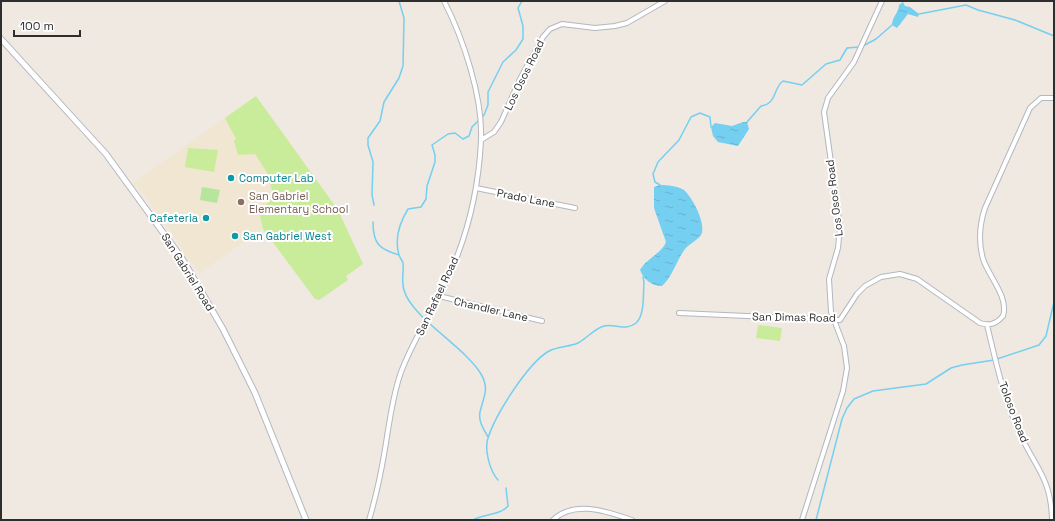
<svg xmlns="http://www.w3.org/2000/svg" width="1055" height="521" viewBox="0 0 1055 521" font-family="'Space Grotesk',sans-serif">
  <defs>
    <pattern id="water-ripples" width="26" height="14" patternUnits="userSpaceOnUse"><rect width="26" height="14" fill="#75cff0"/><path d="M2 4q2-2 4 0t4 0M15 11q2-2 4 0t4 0" fill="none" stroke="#66b2ce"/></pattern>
  </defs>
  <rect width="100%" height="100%" fill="#efe9e1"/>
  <!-- education -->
  <path fill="#f0e6d1" d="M256 96 338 210 363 264 346 276 348 280 319 300 315 299 263 229 199 273 144 194 133 183Z"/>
  <!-- grass -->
  <path fill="#b6e59e" d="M202 187 220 190 217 203 200 200Z"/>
  <!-- pitch -->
  <path fill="#c9ec9a" d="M256 96 338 210 363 264 346 276 348 280 319 300 315 299 263 229 259 212 261 208 274 198 268 174 255 154 238 155 234 141 236 139 225 118Z
    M188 148 218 150 214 172 185 167Z
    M758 325 782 328 780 341 756 338Z"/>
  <!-- water -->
  <path fill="url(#water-ripples)" d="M903 2 905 6 910 7 919 14 918 17 908 14 897 28 892 25C892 17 899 12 899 5Z
    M743 122H747L749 129 738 146 718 142 713 136 711 127 715 123 732 126Z
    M660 185C667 185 678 186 684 190 692 197 707 224 701 235 698 240 689 244 685 249 676 261 673 276 662 286 652 286 644 280 640 270 647 258 661 254 666 242L654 208V187Z"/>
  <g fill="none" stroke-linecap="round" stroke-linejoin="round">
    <!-- stream -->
    <path stroke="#75cff0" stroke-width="1.5" d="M919 14 966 5 978 10 1015 20 1054 36
      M863 46 876 39 892 25
      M747 122 761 106C777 104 773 88 783 81L802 85 826 64 840 60 847 48 859 47
      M660 185 655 182 653 174 658 162 679 140 691 117 700 113 710 117 711 127
      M374 205 372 195 373 162 368 145V138L380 121 384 102 399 78 403 66 404 18 399 1
      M373 222C373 244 379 249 399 255
      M488 437C484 430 478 421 480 412 483 398 490 389 481 374 465 347 411 317 404 290 401 281 404 272 403 263 402 260 400 258 399 255 394 238 400 222 408 209L421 207 426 199 427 186 435 162V155L432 145 448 134 455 133 463 139 469 136 472 127 484 115 488 105V92L503 62 516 50 523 39V26L518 8 522 1
      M498 480C490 471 484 450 488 438 495 415 528 363 549 351 558 346 569 347 578 343 587 338 594 329 604 326 615 323 625 332 636 323 645 315 643 294 644 282L643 277
      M473 520C483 514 501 515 508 506L506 488
      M816 520 842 419 847 408 854 399 873 391 926 384 951 368 962 365 994 360 1039 345 1046 336 1054 302"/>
    <!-- minor casing -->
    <g stroke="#b4b7c1" stroke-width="6">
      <path id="minor" d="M481 140 494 132 501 122 520 79 543 37 550 29 562 24 595 28 615 26 627 23 665 1
        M476 188 575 208
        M439 296 542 321
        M679 313 840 320 857 294 865 286 881 277 900 274 917 279 980 323C990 326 996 324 1003 316 1009 297 989 277 983 259 978 241 979 226 985 208L1030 108 1041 98H1054
        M987 325C996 362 1004 401 1021 436 1037 470 1051 479 1052 520
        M369 520C376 497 381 473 385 449 389 425 392 399 400 375 413 338 437 305 452 269 469 229 479 184 481 140 483 97 463 38 444 1
        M553 520C575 499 608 512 632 520
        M802 520 843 391 847 368 844 346 831 312 829 279 838 248 840 227 824 112 828 98 854 62 882 1"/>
    </g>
    <!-- tertiary casing -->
    <g stroke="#b4b7c1" stroke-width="7">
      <path id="tertiary" d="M1 39 106 154 183 260 223 329 255 393 306 520"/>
    </g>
    <!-- minor -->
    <use href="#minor" stroke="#fff" stroke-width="4"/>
    <!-- tertiary -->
    <use href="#tertiary" stroke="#fff" stroke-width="5"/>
  </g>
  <!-- markers -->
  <g fill="#0f9aa8" stroke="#fff" stroke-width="1.5">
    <circle cx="231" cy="178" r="4"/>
    <circle cx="206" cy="218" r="4"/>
    <circle cx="235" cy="236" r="4"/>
  </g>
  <circle fill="#8d6e63" stroke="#fff" stroke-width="1.5" cx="241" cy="202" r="4"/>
  <g text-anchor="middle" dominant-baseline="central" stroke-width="4" stroke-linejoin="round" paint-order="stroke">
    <!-- street labels -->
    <g font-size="11" fill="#2e2e2e" stroke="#fff">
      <text transform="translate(524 75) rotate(-64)">Los Osos Road</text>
      <text transform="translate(526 198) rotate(11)">Prado Lane</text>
      <text transform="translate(834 198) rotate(-97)">Los Osos Road</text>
      <text transform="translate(188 272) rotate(58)">San Gabriel Road</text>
      <text transform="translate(437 296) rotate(-65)">San Rafael Road</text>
      <text transform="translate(491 309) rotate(13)">Chandler Lane</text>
      <text transform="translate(794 317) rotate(1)">San Dimas Road</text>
      <text transform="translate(1014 412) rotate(69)">Toloso Road</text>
    </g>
    <!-- culture labels -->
    <g font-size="11" fill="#0d838f" stroke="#fff" text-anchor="start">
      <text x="239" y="178">Computer Lab</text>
      <text x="198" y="218" text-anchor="end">Cafeteria</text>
      <text x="243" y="236">San Gabriel West</text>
    </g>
    <!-- education labels -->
    <g font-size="11" fill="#785e54" stroke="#fff" text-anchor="start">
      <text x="249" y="196">San Gabriel<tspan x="249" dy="13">Elementary School</tspan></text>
    </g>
  </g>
  <!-- border -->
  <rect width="1055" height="521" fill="none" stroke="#2e2e2e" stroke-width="4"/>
  <!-- scale -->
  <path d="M14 30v6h66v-6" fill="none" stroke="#2e2e2e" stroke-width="2"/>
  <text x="20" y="30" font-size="12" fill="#2e2e2e" stroke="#ffffff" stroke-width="3" paint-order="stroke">100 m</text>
</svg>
